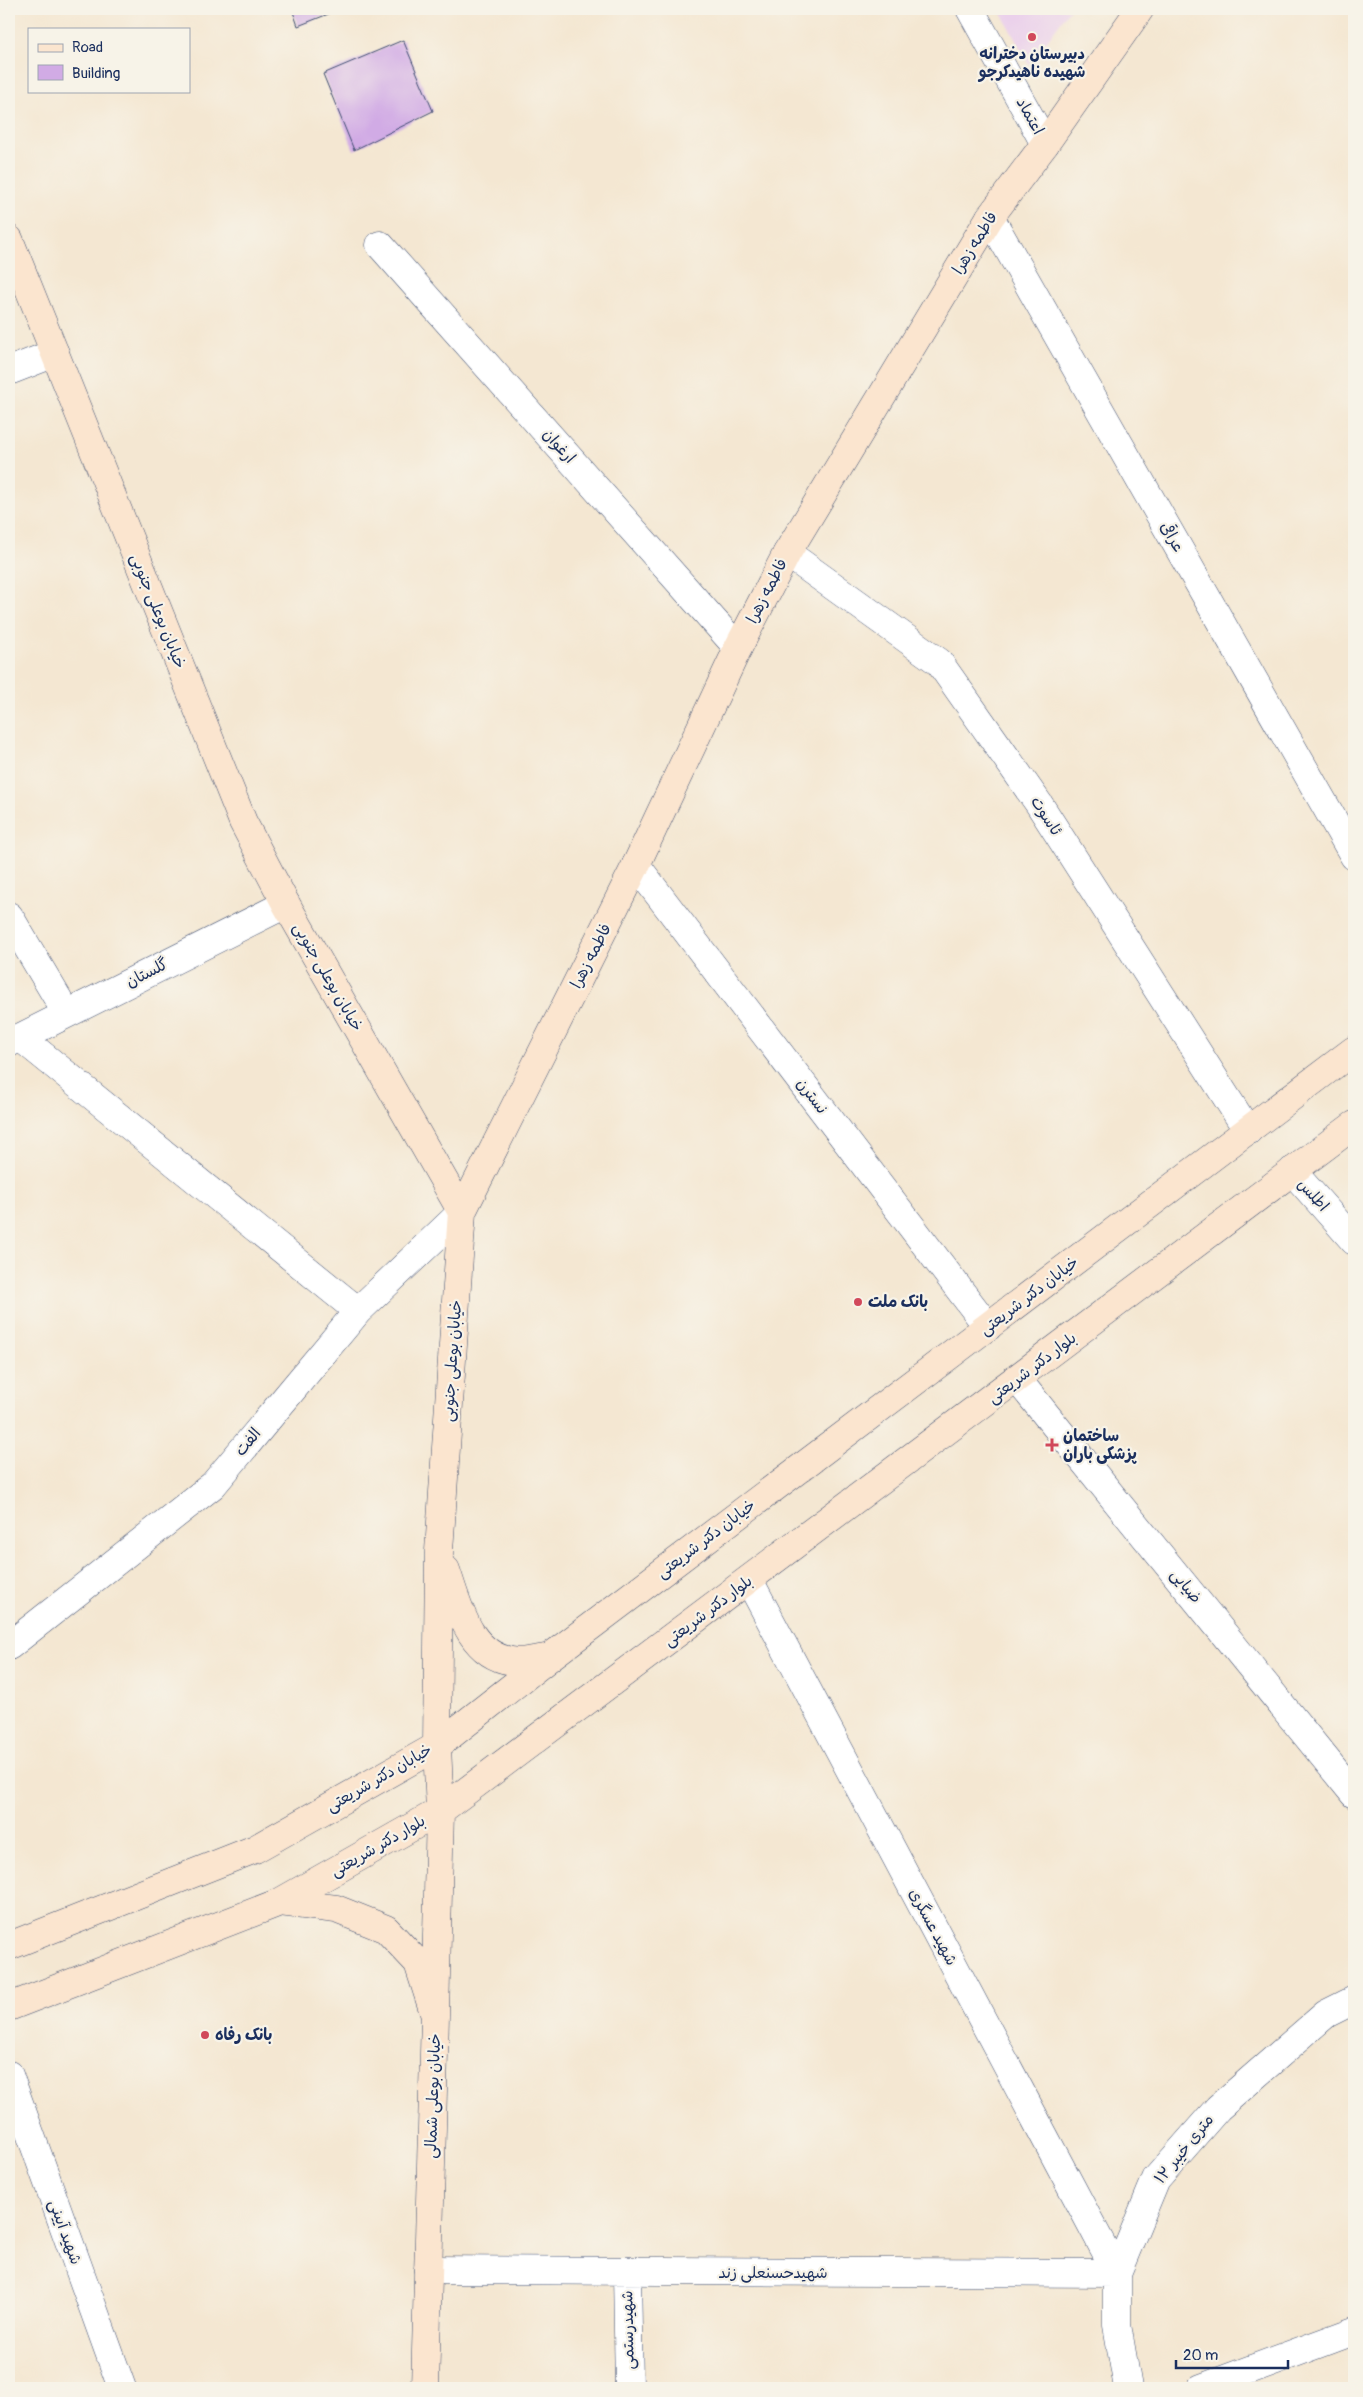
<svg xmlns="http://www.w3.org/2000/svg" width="1363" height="2397" viewBox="0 0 1363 2397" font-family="Pangolin,'Playpen Sans Arabic',sans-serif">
  <rect width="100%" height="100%" fill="#f7f3e8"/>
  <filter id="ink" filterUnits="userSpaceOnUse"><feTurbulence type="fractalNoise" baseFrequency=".02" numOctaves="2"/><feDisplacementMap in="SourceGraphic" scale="10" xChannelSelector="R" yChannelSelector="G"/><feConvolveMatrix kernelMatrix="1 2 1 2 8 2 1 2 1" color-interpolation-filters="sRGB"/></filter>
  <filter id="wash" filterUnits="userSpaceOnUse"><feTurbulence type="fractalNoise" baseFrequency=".0096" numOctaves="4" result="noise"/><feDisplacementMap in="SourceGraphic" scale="20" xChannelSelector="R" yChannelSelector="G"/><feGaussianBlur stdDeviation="1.12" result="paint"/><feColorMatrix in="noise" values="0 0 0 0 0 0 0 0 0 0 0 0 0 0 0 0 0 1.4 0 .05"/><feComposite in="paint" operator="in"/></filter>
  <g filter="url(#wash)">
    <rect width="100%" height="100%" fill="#f4e7d2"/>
    <!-- built -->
    <path fill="#ebd1eb" d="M999 9H1070L1029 65Z"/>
    <g id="blocks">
      <!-- building -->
      <path fill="#d1abe5" d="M292 9H341L298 26Z
        M403 40 433 111 354 150 323 74Z"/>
    </g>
  </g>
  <g filter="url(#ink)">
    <use href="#blocks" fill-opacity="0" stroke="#3c4b6f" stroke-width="1"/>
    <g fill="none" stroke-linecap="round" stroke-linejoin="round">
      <!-- street casing -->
      <g stroke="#3c4b6f" stroke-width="29">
        <path id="street" d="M970 9 1045 144
          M990 217 1354 856
          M380 245 738 648
          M9 371 55 353
          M787 553 939 662 1039 804 1248 1131
          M636 865 988 1327
          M9 916 67 1014
          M20 1037 358 1311
          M9 1043 286 904
          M1292 1171 1354 1241
          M1017 1379 1354 1794
          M9 1646 213 1485 358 1311 462 1212
          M9 2075 122 2388
          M428 2270 1117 2273 749 1580
          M627 2272 629 2388
          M1128 2388 1117 2325V2273L1156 2179 1218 2108 1326 2014 1354 2000
          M1201 2388 1354 2331"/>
      </g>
      <!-- secondary casing -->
      <g stroke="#3c4b6f" stroke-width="29">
        <path id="secondary" d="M9 239 243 822 286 904 462 1212 439 1551 437 1746 440 1811 435 2016
          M462 1212 636 865 738 648 787 553 990 217 1045 144 1140 9
          M446 1570C458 1604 468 1655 512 1661 523 1663 539 1659 550 1657
          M280 1902 336 1909 386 1929 418 1963 435 2016 425 2388
          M9 1946 255 1849 437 1746 550 1657 1354 1050
          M9 2007 280 1902 440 1811 1354 1125"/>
      </g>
      <!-- street -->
      <use href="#street" stroke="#fff" stroke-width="28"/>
      <!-- secondary -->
      <use href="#secondary" stroke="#fbe5cf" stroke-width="28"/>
    </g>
  </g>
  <!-- markers -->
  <g fill="#d1495b" stroke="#f7f3e8" stroke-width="2">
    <circle cx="1032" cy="37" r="5"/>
    <circle cx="858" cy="1302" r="5"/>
    <path d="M1049.5 1437.5h5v5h5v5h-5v5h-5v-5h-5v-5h5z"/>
    <circle cx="205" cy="2035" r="5"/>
  </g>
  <g text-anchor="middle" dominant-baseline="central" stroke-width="4.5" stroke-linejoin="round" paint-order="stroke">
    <!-- poi labels -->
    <g font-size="16" font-weight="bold" fill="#1b2f5e" stroke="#f7f3e8" text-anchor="start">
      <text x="1032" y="54" text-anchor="middle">دبیرستان دخترانه<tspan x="1032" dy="18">شهیده ناهیدکرجو</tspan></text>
      <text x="868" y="1302">بانک ملت</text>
      <text x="1063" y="1436">ساختمان<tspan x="1063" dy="18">پزشکی باران</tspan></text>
      <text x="215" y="2035">بانک رفاه</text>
    </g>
    <!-- street labels -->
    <g font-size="16" fill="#1b2f5e" stroke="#f7f3e8">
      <text transform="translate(1030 116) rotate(61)">اعتماد</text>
      <text transform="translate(975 243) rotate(-58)">فاطمه زهرا</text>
      <text transform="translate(559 446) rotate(48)">ارغوان</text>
      <text transform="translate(1172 537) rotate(60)">عراقی</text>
      <text transform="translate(767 591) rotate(-63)">فاطمه زهرا</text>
      <text transform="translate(158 611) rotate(68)">خیابان بوعلی جنوبی</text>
      <text transform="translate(1046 816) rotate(57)">ئاسوت</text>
      <text transform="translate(591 956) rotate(-63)">فاطمه زهرا</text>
      <text transform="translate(147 973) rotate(-27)">گلستان</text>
      <text transform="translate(328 977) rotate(60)">خیابان بوعلی جنوبی</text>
      <text transform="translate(812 1096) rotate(53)">نسترن</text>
      <text transform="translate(1313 1195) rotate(48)">اطلس</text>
      <text transform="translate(1029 1296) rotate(-37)">خیابان دکتر شریعتی</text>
      <text transform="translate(452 1361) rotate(-86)">خیابان بوعلی جنوبی</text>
      <text transform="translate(1032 1368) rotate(-37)">بلوار دکتر شریعتی</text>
      <text transform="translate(248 1442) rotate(-50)">الفت</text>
      <text transform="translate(706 1539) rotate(-37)">خیابان دکتر شریعتی</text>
      <text transform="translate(1186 1586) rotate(51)">ضیایی</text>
      <text transform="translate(708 1611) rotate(-37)">بلوار دکتر شریعتی</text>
      <text transform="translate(379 1778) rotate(-30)">خیابان دکتر شریعتی</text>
      <text transform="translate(378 1846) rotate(-30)">بلوار دکتر شریعتی</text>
      <text transform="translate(933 1927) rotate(62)">شهید عسگری</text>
      <text transform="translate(433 2096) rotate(-88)">خیابان بوعلی شمالی</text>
      <text transform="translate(1184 2149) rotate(-51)">۱۲ متری خیبر</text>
      <text transform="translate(65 2232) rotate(70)">شهید آیینی</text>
      <text x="773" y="2273">شهیدحسنعلی زند</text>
      <text transform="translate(628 2330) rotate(-91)">شهیدرستمی</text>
    </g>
  </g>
  <!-- margin -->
  <rect width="1363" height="2397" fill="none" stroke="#f7f3e8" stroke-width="30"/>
  <!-- legend -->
  <rect x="28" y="28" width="162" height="65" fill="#f7f3e8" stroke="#9fa5b1"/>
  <rect x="38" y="44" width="25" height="8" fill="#fbe5cf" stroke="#9fa5b1"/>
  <text x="72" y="52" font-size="15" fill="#1b2f5e">Road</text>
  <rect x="38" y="65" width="25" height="15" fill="#d1abe5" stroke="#9fa5b1"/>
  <text x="72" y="78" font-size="15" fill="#1b2f5e">Building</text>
  <!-- scale -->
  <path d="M1176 2360v8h112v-8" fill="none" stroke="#1b2f5e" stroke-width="2.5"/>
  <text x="1183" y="2360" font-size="15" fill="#1b2f5e" stroke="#f7f3e8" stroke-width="4" paint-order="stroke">20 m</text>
</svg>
